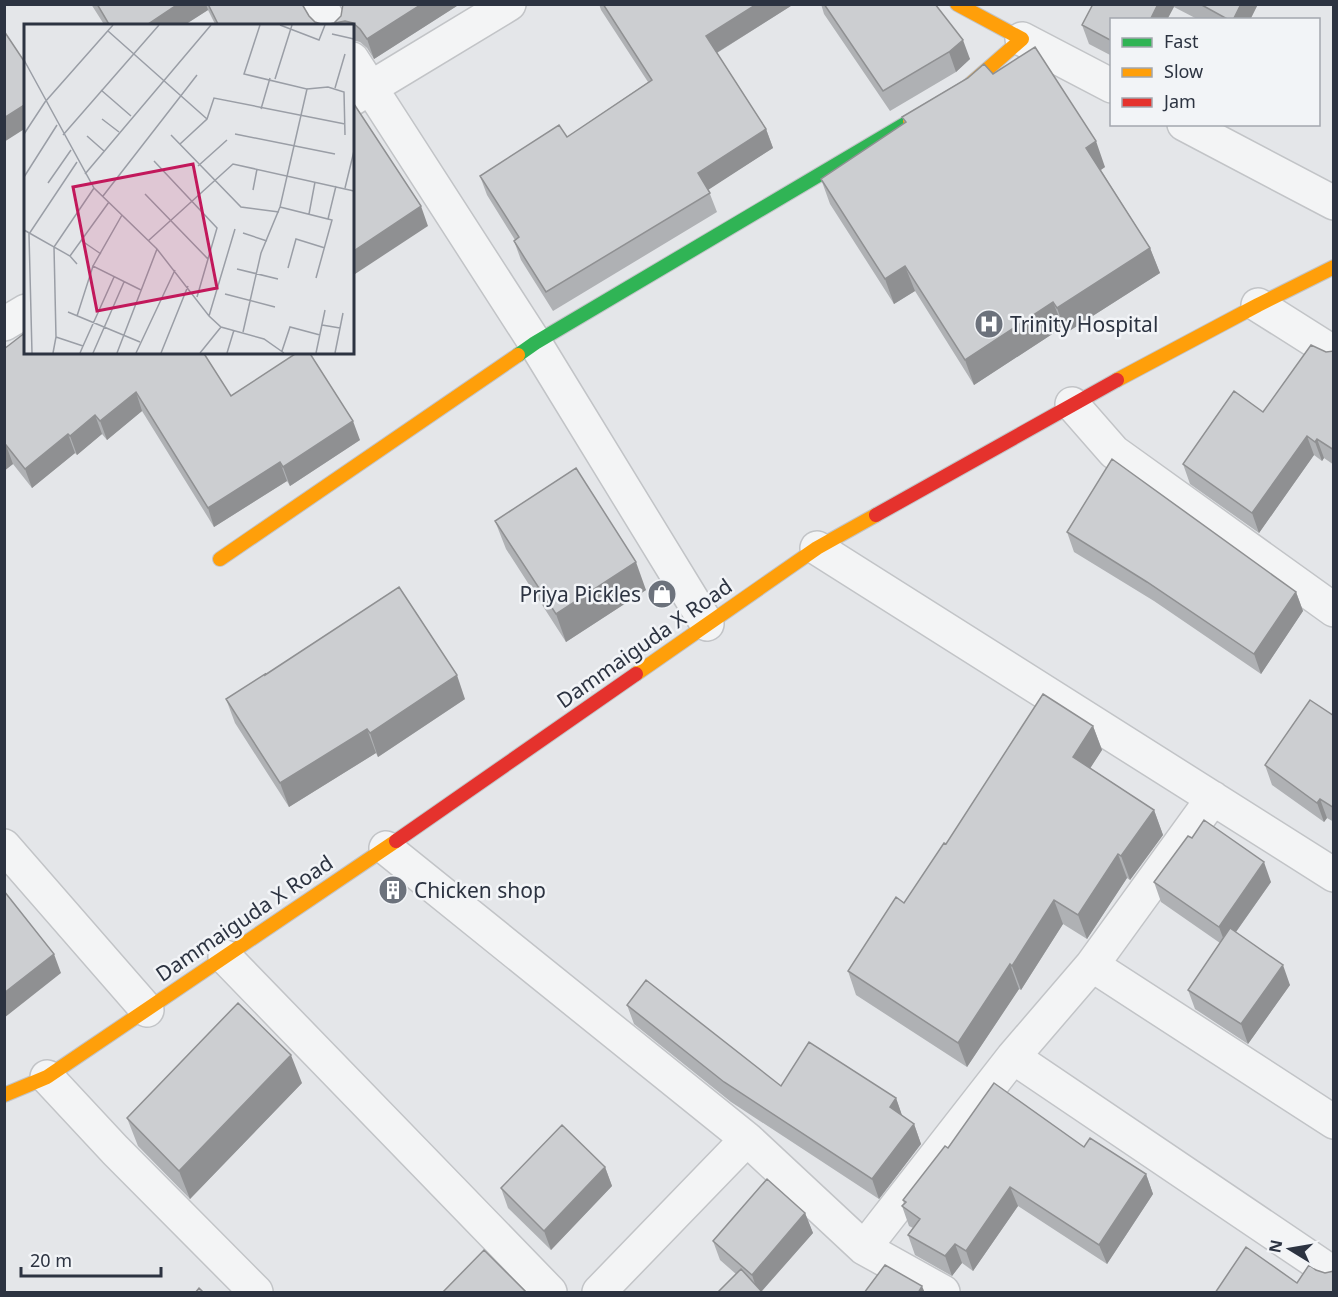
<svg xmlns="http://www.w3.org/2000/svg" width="1338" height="1297" viewBox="0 0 1338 1297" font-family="'Noto Sans',sans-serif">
  <rect width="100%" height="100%" fill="#e4e6e9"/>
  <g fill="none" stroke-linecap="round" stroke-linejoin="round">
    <!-- street casing -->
    <g stroke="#c2c4c7" stroke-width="36">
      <path id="street" d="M319 4 332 26
        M1022 39 1112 86
        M352 59 535 343 707 624
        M352 99 509 4
        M1184 124 1334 203
        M1258 305 1334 353
        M4 324 26 311
        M1072 404 1114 452 1334 610
        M817 548 1334 875
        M4 846 147 1010
        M386 848 747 1139 864 1248
        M225 957 550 1292
        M1092 965 1334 1122
        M1013 1057 1334 1274
        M47 1077 115 1150 256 1292
        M599 1292 747 1139
        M943 1292 864 1248 1013 1057 1092 965 1213 798"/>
    </g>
    <!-- fast casing -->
    <g stroke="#c2c4c7" stroke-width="16">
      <path id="fast" d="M518 355 535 343 910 121"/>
    </g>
    <!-- slow casing -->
    <g stroke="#c2c4c7" stroke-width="16">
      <path id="slow" d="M910 121 967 87 1022 39 957 4
        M1117 380 1258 305 1334 267
        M220 559 518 355
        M636 674 817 548 876 515
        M4 1095 47 1077 396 841"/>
    </g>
    <!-- jam casing -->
    <g stroke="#c2c4c7" stroke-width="16">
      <path id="jam" d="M876 515 1117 380
        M396 841 636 674"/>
    </g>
    <!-- street -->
    <use href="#street" stroke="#f3f4f5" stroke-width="33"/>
    <!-- fast -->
    <use href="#fast" stroke="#30b455" stroke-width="14"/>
    <!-- slow -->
    <use href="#slow" stroke="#ff9f0a" stroke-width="14"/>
    <!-- jam -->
    <use href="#jam" stroke="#e5322d" stroke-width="14"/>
  </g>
  <!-- wall -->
  <path fill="#afb1b4" d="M91 4H302L309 16 315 22 324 25 334 23 341 16 343 8 341 4H460L374 59 367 48 360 42 352 40V26H216L208 10 183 26H105Z
    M599 4H794L717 53 766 129 773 148 708 189 717 212 553 311 521 260 514 241 515 240 487 195 480 176 567 137 648 82 601 10Z
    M821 4H935L970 59 956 72 890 111 824 14Z
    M1093 4H1258L1250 20H1199L1174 7 1112 20V56L1089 44 1082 25Z
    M993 74 1105 167 1101 170 1150 248 1160 273 1066 333 1063 327 974 385 915 291 894 304 830 204 821 179 905 123 902 117Z
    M4 349 231 396 360 440 290 486 287 481 214 527 142 411 107 440 102 434 77 455 75 453 32 488 13 464 4 471Z
    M1334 351V465L1324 458 1322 461 1314 455 1259 533 1190 484 1183 464 1263 412 1326 352Z
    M495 521 646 590 566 642 506 549Z
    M1067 532 1296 592 1303 611 1261 674 1154 601 1074 552Z
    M265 675 465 699 378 757 376 753 289 807 235 723 226 699Z
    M1334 716V822L1327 818 1324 822 1272 785 1265 765Z
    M1093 726 1102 750 1090 768 1154 810 1163 835 1130 880 1127 878 1087 939 1063 924 1021 990 1019 989 967 1067 856 995 848 971 904 903 946 844Z
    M1154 882H1271L1236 932 1290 985 1248 1044 1195 1009 1188 990 1220 943 1161 902Z
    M627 1005 781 1086 896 1098 902 1116 914 1124 921 1144 879 1199 731 1102 634 1024Z
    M302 1083 190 1199 138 1146 127 1118Z
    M1084 1147 1146 1174 1153 1194 1107 1264 1018 1206 973 1271 962 1263 952 1276 915 1255 908 1235 913 1228 909 1226 902 1206 904 1204 903 1200 948 1148Z
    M605 1167 612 1186 551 1250 508 1208 501 1188Z
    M805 1213 813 1233 762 1291 736 1274 720 1260 713 1241Z"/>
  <!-- shaded-wall -->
  <path fill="#8f9092" d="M178 4H206L208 10 183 26H145Z
    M422 4H460L374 59 367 39Z
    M757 4H794L713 55 706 36Z
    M1158 4H1173L1174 7 1167 20H1150Z
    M1241 4H1258L1250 20H1233Z
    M963 40 970 59 956 72 949 52Z
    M26 104V128L4 142V118Z
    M766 129 773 148 705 192 698 173Z
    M1096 141 1105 167 1096 173 1086 148Z
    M421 206 428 226 352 276V252Z
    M1150 248 1160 273 1066 333 1057 308Z
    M905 266 915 291 894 304 885 279Z
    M1053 302 1063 327 974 385 965 360Z
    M136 392 142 411 107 440 100 421Z
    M95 415 102 434 77 455 70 436Z
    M353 421 360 440 290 486 283 467Z
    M68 434 75 453 32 488 25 469Z
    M1307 436 1314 455 1259 533 1252 513Z
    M1317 439 1324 458 1322 461 1315 442Z
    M6 445 13 464 4 471V446Z
    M280 462 287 481 214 527 208 508Z
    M636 562 646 590 566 642 556 614Z
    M1296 592 1303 611 1261 674 1254 654Z
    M457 675 465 699 378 757 370 733Z
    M1093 726 1102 750 1082 781 1073 757Z
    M367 729 376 753 289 807 280 783Z
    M1320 799 1327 818 1324 822 1317 803Z
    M1154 810 1163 835 1130 880 1121 856Z
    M1118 854 1127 878 1087 939 1078 915Z
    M1264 862 1271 882 1226 946 1219 927Z
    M1054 900 1063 924 1021 990 1012 966Z
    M54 954 61 973 4 1018V993Z
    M1010 964 1019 989 967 1067 958 1043Z
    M1283 965 1290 985 1248 1044 1241 1024Z
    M291 1055 302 1083 190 1199 179 1171Z
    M896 1098 903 1118 890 1107Z
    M914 1124 921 1144 879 1199 872 1179Z
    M605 1167 612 1186 551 1250 544 1231Z
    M1146 1174 1153 1194 1107 1264 1099 1245Z
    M1010 1187 1018 1206 973 1271 966 1251Z
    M805 1213 813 1233 760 1293H758L752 1275Z
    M955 1244 962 1263 952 1276 945 1256Z
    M922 1286 925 1293H918Z"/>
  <!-- building -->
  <path fill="#ccced1" stroke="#8f9092" stroke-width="1.5" d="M97 4H178L145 26H110Z
    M208 4H302L309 16 315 22 324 25 334 23 341 16 343 4H422L367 39 360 29 353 23 345 21 335 23 333 26H219Z
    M603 4H757L706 36 766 129 698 173 710 193 546 292 514 241 519 237 480 176 559 125 567 137 652 80Z
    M824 4H935L963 40 949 52 883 91Z
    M1093 4H1158L1150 20H1112V41L1082 25Z
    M1200 4H1241L1233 20H1229Z
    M4 31 26 64V104L4 118Z
    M1035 47 1096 141 1086 148 1150 248 1057 308 1053 302 965 360 905 266 885 279 821 179 906 122 902 117 968 78 984 64 993 74Z
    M352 101 421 206 352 252Z
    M26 332V352H203L231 396 298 352H309L353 421 283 467 280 462 208 508 136 392 100 421 95 415 70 436 68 434 25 469 6 445 4 446V349Z
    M1311 345 1326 352 1334 351V450L1317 439 1315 442 1307 436 1252 513 1183 464 1234 391 1263 412Z
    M1112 459 1296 592 1254 654 1147 582 1067 532Z
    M576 468 636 562 556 614 495 521Z
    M399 587 457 675 370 733 367 729 280 783 226 699 265 674V675Z
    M1043 694 1093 726 1073 757 1154 810 1121 856 1118 854 1078 915 1054 900 1012 966 1010 964 958 1043 848 971 896 897 904 903 944 843 946 844Z
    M1310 700 1334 716V808L1320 799 1317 803 1265 765Z
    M1204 820 1264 862 1219 927 1154 882 1188 836 1192 838Z
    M4 891 54 954 4 993Z
    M1230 928 1283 965 1241 1024 1188 990Z
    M646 980 781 1086 809 1042 896 1098 890 1107 914 1124 872 1179 724 1082 627 1005Z
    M238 1003 291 1055 179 1171 127 1118Z
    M994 1083 1084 1147 1090 1138 1146 1174 1099 1245 1010 1187 966 1251 955 1244 945 1256 908 1235 920 1219 902 1206 906 1202 903 1200 945 1146 948 1148Z
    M562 1125 605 1167 544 1231 501 1188Z
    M767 1179 805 1213 752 1275 713 1241Z
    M1246 1247 1297 1283 1309 1265 1316 1270 1325 1273 1334 1271V1293H1215Z
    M484 1250 527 1293H442Z
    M885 1265 922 1286 918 1293H864Z
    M741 1269 763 1293H717Z
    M199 1288 204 1293H195Z"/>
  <!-- icons -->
  <defs>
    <g id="hospital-disc" transform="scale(1.5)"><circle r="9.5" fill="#6c727c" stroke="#f2f4f7"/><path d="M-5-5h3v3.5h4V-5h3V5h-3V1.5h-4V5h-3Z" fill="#fff"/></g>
    <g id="shop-disc" transform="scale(1.5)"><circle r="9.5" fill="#6c727c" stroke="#f2f4f7"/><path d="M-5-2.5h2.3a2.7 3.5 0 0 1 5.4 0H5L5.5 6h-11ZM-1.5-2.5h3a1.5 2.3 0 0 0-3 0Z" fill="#fff"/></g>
    <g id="building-disc" transform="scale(1.5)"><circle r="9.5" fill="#6c727c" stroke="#f2f4f7"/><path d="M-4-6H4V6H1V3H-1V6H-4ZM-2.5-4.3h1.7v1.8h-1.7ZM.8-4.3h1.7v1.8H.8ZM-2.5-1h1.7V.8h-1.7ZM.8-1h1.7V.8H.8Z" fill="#fff"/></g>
  </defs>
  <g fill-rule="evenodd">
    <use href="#hospital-disc" x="989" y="324"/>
    <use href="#shop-disc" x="662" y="594"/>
    <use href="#building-disc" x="393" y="890"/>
  </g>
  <g text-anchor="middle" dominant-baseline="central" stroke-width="5" stroke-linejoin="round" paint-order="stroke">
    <!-- poi labels -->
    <g font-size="21" fill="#2c3341" stroke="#f2f4f7" text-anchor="start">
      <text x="1010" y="324">Trinity Hospital</text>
      <text x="641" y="594" text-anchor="end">Priya Pickles</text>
      <text x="414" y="890">Chicken shop</text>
    </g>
    <!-- street labels -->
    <g font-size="21" fill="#2c3341" stroke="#f2f4f7">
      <text transform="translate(644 643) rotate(-35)">Dammaiguda X Road</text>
      <text transform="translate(244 918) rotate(-34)">Dammaiguda X Road</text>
    </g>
  </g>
  <!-- overview -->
  <g transform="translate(24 24)">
    <rect width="330" height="330" fill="#e4e6e9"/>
    <path fill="none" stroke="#9a9ea6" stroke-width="1.5" d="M256 1 295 16 301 1M84 7 183 95M308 10 330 15M0 36 70 164 133 225 185 292 197 303 240 315 260 329M251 55 268 1M311 64 321 30M283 65 304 63 320 68 321 111M77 66 107 92M237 85 246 54M78 95 95 108M0 110 21 78 89 1M211 110 311 130M39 111 135 1M147 111 217 183 255 188M63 112 80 127M156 120 183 95 190 74 321 100M174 142 203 116M61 150 187 1M0 153 33 101M24 159 47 126M321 164 330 127M229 166 233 145M121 170 184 235 193 204 130 137M79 172 173 51M256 183 304 195 312 162M285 190 291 158M0 206 46 232 53 240M219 209 243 217M58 217 77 230M124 217 209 140 330 167M46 232 85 178M69 242 98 191M264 244 272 215 301 224M213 245 254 255M292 254 308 196 304 195M201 270 251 283M173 273 184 235M44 288 116 318M53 292 69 242 117 266M185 292 211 205M298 301 316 304M219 308 237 229 256 183 283 65 220 50 236 1M32 313 59 322 56 329M59 322 90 253M258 327 266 303 296 311M8 329 5 210 53 138M29 329 32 313 30 223 70 164M69 329 100 258M93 329 133 225M112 329 151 246M137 329 164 262M176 329 197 303M203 329 210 306M292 329 301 286M311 329 319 289"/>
    <path fill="#c2185b" fill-opacity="0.15" stroke="#c2185b" stroke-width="3" d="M169 140 193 264 73 287 49 163Z"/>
    <rect width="330" height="330" fill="none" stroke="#2c3341" stroke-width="3"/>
  </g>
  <!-- border -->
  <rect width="1338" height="1297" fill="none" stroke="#2c3341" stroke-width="12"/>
  <!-- legend -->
  <rect x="1110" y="18" width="210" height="108" fill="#f2f4f7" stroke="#a3a7ae" stroke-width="1.5"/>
  <rect x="1122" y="38" width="30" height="9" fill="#30b455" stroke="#a3a7ae" stroke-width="1.5"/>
  <text x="1164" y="48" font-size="18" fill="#2c3341">Fast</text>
  <rect x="1122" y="68" width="30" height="9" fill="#ff9f0a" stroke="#a3a7ae" stroke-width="1.5"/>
  <text x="1164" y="78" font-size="18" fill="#2c3341">Slow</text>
  <rect x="1122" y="98" width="30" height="9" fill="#e5322d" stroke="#a3a7ae" stroke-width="1.5"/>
  <text x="1164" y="108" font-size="18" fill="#2c3341">Jam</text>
  <!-- north arrow -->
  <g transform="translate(1290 1249) rotate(281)" stroke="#f2f4f7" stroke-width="4.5" paint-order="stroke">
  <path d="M0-4.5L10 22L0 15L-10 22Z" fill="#2c3341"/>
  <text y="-9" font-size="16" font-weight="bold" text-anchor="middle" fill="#2c3341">N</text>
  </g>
  <!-- scale -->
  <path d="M21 1267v9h140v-9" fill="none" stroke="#2c3341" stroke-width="3"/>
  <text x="30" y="1267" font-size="18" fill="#2c3341" stroke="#f2f4f7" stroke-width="4.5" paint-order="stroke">20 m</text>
</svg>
